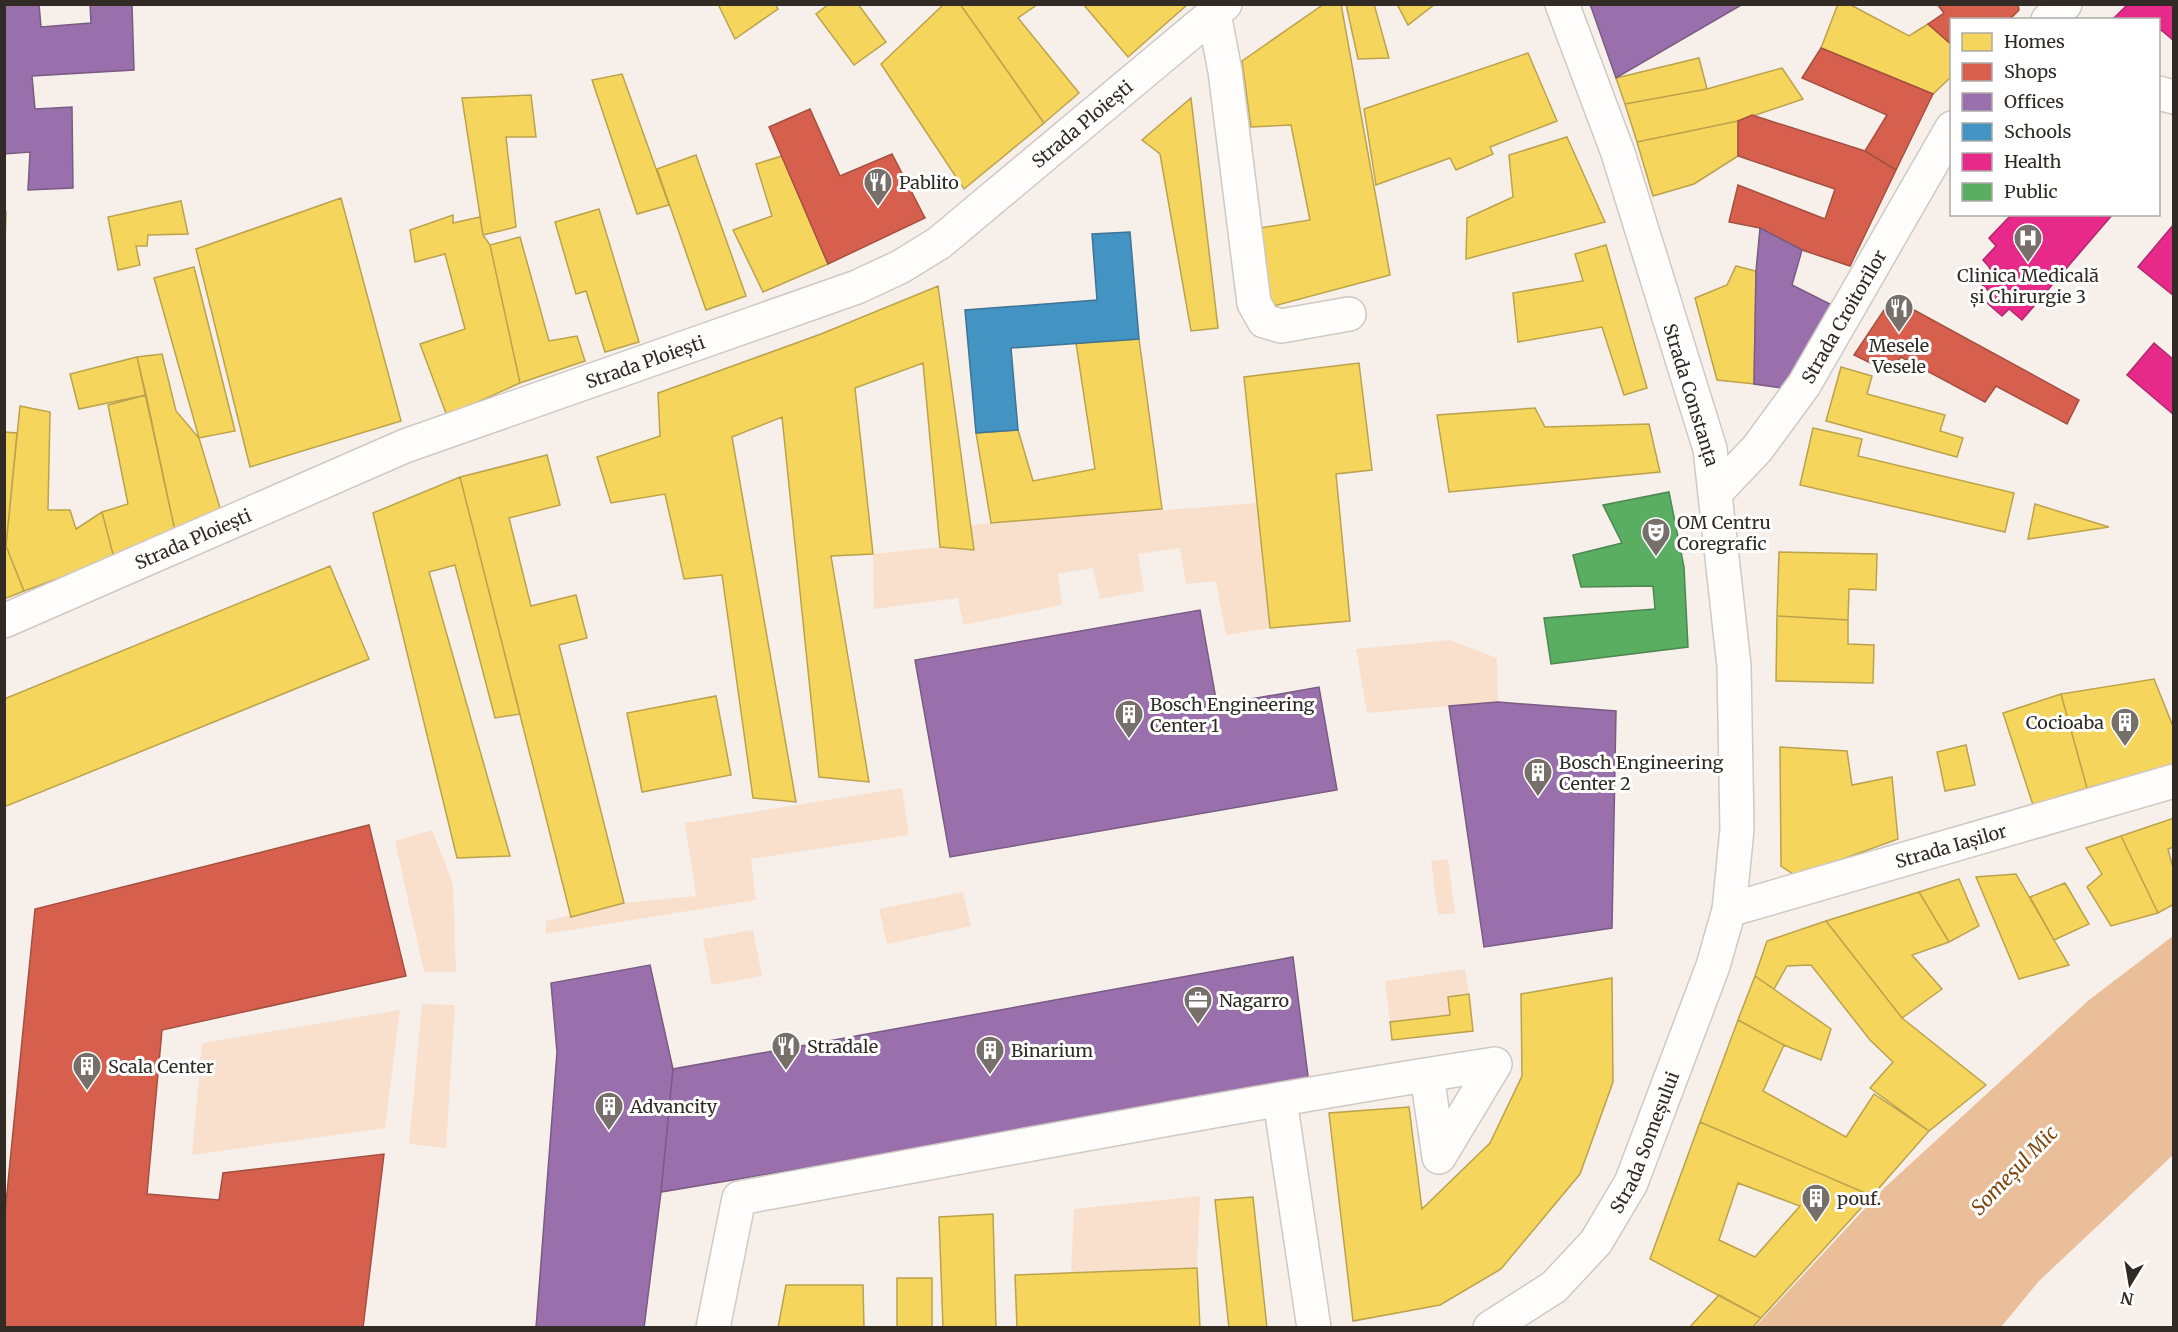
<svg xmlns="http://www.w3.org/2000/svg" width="2178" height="1332" viewBox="0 0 2178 1332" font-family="Merriweather,serif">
  <rect width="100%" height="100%" fill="#f7f0ea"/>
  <!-- green -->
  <path fill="#f8e0cd" d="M1257 503 1270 628 1226 635 1216 581 1186 584 1180 548 1138 554 1144 591 1100 599 1093 568 1058 574 1062 605 963 625 958 598 874 609 873 554 940 547 973 550 970 525Z
    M1450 640 1497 658 1498 702 1367 713 1356 649Z
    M902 788 909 835 751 859 756 900 546 934V921L624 903 696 896 685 823Z
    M432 830 453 884 456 972H424L395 841Z
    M1448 859 1455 913 1438 915 1431 861Z
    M963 892 971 926 887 944 879 909Z
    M753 930 762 976 712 985 703 939Z
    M1465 969 1469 994 1448 997 1450 1015 1390 1022 1385 981Z
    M422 1004 455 1005 446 1148 409 1144Z
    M400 1010 385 1128 192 1155 202 1043Z
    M1200 1196 1197 1268 1071 1273 1074 1209Z"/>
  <!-- water -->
  <path fill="#e9be99" d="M2173 936V1155L2039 1281 2001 1327 1754 1328 1882 1190 2089 1000Z"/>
  <!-- homes -->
  <path fill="#f6d55c" stroke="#bba24c" stroke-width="1.5" fill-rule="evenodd" d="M718 4H775L778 9 735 39Z
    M829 4H858L886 42 854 65 816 14Z
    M944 4H960L1044 123 964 189 881 64Z
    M960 4H1038L1018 18 1079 93 1044 123Z
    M1083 4H1188L1128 57Z
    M1324 4H1341L1390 275 1270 307 1254 229 1310 220 1291 125 1251 127 1242 61Z
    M1346 4H1374L1389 58 1358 59Z
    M1397 4H1435L1408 25Z
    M1838 4H1849L1909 36 1928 24 1952 45V76L1933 94 1821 48Z
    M1528 53 1557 121 1490 147 1493 154 1456 170 1450 158 1376 185 1364 109Z
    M1699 58 1707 89 1625 104 1616 78Z
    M1782 68 1803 99 1738 121 1637 142 1625 104 1707 89Z
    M622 74 669 205 637 214 592 80Z
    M531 95 536 137H506L516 227 483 235 462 98Z
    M1191 98 1218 328 1191 331 1160 154 1142 140Z
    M1738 121V156L1694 184 1653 196 1637 142Z
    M1567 137 1605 222 1466 259 1467 218 1513 197 1509 155Z
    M696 155 746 296 706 310 657 169Z
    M782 156 828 264 763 292 733 230 772 216 756 164Z
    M341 198 401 421 250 467 196 249Z
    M181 201 188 234 148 235 147 246H136L140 265 118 270 108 217Z
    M599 209 639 342 605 352 586 291 576 294 555 222Z
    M4 212H6L4 280Z
    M453 215V223L480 217 483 235 490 245 520 383 447 416 420 344 465 329 445 254 415 262 410 230Z
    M520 237 549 341 577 336 585 361 520 383 490 245Z
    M1606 245 1647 388 1624 395 1602 327 1518 342 1513 293 1583 281 1575 254Z
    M1736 266 1756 271 1754 384 1717 380 1695 298 1727 285Z
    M194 267 235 431 199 438 154 278Z
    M938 286 974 550 940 547 923 363 855 388 873 554 831 556 869 782 819 777 782 417 732 437 796 802 753 798 722 575 684 579 665 494 611 503 597 457 660 436 658 393 821 334Z
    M1139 339 1162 509 991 523 976 433 1018 430 1033 481 1095 469 1076 343Z
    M162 354 176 411 199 438 220 508 175 531 137 357Z
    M137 357 146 395 79 409 70 374Z
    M1359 363 1372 470 1336 474 1350 621 1270 628 1244 377Z
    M1841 367 1872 376 1867 394 1945 415 1940 431 1963 438 1957 457 1826 421Z
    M146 395 175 531 114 558 102 512 128 504 108 405Z
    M20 406 50 412 48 510H70L76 529 102 512 114 558 24 591 6 546Z
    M1535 408 1545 427 1649 424 1660 472 1449 492 1437 415Z
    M1813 428 1862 439 1858 456 2014 493 2005 532 1800 485Z
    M4 432 17 433 6 546 24 591 4 599Z
    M547 455 560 505 509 518 531 606 576 595 587 638 559 645 624 903 571 917 460 477Z
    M460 477 520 714 495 718 455 565 429 572 510 856 457 858 373 513Z
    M2035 504 2109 527 2028 539Z
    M1779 552 1877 554 1876 590 1849 589 1848 620 1777 616Z
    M330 566 369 659 4 807V699Z
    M1777 616 1848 620V644L1874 645 1873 683 1776 681Z
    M2154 679 2174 729V765L2087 788 2061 694Z
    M2061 694 2087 788 2033 805 2003 713Z
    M716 696 731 775 642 792 627 713Z
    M1966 745 1975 785 1945 791 1937 752Z
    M1780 747 1847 751 1852 785 1892 777 1898 839 1796 876 1781 866Z
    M2174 818V847L2168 849 2174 872V904L2158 913 2121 836Z
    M2121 836 2158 913 2111 926 2087 887 2102 874 2086 848Z
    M2016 874 2054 940 2069 965 2019 979 1976 877Z
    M1959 879 1979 926 1949 942 1919 892Z
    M2065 883 2089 924 2054 940 2030 897Z
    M1919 892 1949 942 1912 955 1942 989 1902 1018 1826 921Z
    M1826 921 1902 1018 1986 1085 1929 1131 1870 1088 1893 1062 1870 1040 1811 965 1787 966 1774 989 1755 976 1767 941Z
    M1755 976 1831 1029 1821 1060 1784 1045 1738 1020Z
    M1612 978 1613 1082 1580 1174 1501 1269 1440 1305 1353 1321 1329 1113 1409 1107 1422 1209 1490 1143 1522 1076 1521 994Z
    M1469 994 1473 1031 1392 1040 1390 1022 1450 1015 1448 997Z
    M1738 1020 1784 1045 1763 1091 1846 1137 1874 1094 1929 1131 1872 1196 1700 1122Z
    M1700 1122 1872 1196 1761 1318 1650 1259ZM1738 1183 1800 1206 1755 1257 1719 1240Z
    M1253 1197 1267 1328H1229L1215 1200Z
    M993 1214 996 1328H943L939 1217Z
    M1197 1268 1200 1328H1017L1015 1275Z
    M897 1278H932V1328H897Z
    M786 1285H863L864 1328H778Z
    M1719 1295 1761 1318 1752 1328H1689Z"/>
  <!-- shops -->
  <path fill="#d6604d" stroke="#a45041" stroke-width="1.5" d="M1937 4H2018L2019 10 2009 20H1952V45L1928 24 1944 13Z
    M1821 48 1933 94 1896 170 1865 151 1887 115 1802 78Z
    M810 109 840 176 892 154 925 218 828 264 769 127Z
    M1752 115 1865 151 1896 170 1850 266 1802 250 1760 228 1729 222 1738 185 1825 219 1835 189 1738 156V121Z
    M1892 298 2079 400 2067 424 1996 386 1985 402 1901 357 1889 372 1854 355Z
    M369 825 406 976 162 1030 147 1194 219 1200 223 1173 384 1154 363 1328H4V1223L35 909Z"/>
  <!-- offices -->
  <path fill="#9970ab" stroke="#7a5b83" stroke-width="1.5" d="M4 4H39L41 27 91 23 90 4H132L134 70 32 76 35 109 72 107 73 188 28 190 30 152 4 154Z
    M1590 4H1743L1616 78Z
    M1760 228 1802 250 1792 285 1830 304 1789 389 1754 384 1756 271Z
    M1200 610 1217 705 1319 687 1337 790 950 857 915 660Z
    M1498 702 1616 711 1612 928 1484 947 1449 706Z
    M1293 957 1309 1084 661 1192 673 1069Z
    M650 965 673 1069 661 1192 644 1328H536L557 1052 551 983Z"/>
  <!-- schools -->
  <path fill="#4393c3" stroke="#3e7494" stroke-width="1.5" d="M1130 232 1139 339 1011 348 1018 430 976 433 965 310 1097 300 1092 234Z"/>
  <!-- health -->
  <path fill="#e7298a" stroke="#b0296c" stroke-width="1.5" d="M2128 4H2174V41L2161 30 2158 32V20H2112Z
    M2012 214H2113L2022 320 2009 309 2002 316 1986 302 1992 294 1980 283 1990 268 1983 260 1996 246 1989 238Z
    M2174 224V296L2138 267Z
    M2154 343 2174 360V415L2127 375Z"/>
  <!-- public -->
  <path fill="#5aae61" stroke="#4e864f" stroke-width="1.5" d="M1669 492 1684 567 1688 647 1551 664 1544 618 1655 609 1653 586 1581 587 1573 555 1622 543 1603 505Z"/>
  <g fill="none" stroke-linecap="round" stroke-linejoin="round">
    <!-- minor casing -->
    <g stroke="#cfc9c4" stroke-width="36">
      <g id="minor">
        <path d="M1214 14 1225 71 1254 303 1264 321 1281 326 1349 314"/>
        <path d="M2048 20 2065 4"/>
        <path d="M2158 93 2174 97"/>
        <path id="s1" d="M1716 492 1757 449 1804 385 1952 128"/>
        <path id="s2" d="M4 621 405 446 857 287 900 267 939 243 1225 4"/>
        <path id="s3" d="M1729 910 2174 781"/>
        <path d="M1280 1100 1314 1328"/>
        <path d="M713 1328 739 1198C991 1152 1242 1103 1495 1064L1439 1157 1427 1075"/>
        <path id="s4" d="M1490 1328 1554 1287 1596 1242 1631 1183 1713 966 1729 910 1737 829 1734 666 1710 449 1618 153 1562 4"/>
      </g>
    </g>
    <!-- minor -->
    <use href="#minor" stroke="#fefdfc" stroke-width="33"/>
  </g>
  <!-- icons -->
  <defs>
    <g id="restaurant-pin" transform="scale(1.5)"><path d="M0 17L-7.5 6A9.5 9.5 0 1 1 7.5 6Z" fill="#766f6a" stroke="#fff"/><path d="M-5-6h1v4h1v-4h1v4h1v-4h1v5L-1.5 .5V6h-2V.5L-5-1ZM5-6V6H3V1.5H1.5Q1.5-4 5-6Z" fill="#fff"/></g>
    <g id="hospital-pin" transform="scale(1.5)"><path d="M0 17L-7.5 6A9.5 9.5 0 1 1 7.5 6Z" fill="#766f6a" stroke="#fff"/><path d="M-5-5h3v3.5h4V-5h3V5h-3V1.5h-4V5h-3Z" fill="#fff"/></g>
    <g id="theatre-pin" transform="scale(1.5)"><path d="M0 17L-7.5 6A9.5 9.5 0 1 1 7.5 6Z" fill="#766f6a" stroke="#fff"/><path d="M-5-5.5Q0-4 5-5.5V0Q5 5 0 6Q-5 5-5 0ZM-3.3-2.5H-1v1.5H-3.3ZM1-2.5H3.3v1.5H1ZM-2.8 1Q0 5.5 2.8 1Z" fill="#fff"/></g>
    <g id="building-pin" transform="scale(1.5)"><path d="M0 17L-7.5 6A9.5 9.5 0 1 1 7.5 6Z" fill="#766f6a" stroke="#fff"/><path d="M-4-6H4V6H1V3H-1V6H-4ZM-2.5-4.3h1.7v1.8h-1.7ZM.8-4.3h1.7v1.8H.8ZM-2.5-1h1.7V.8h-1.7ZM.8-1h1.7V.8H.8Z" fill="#fff"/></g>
    <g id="office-pin" transform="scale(1.5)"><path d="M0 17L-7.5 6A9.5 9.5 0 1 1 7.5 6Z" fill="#766f6a" stroke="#fff"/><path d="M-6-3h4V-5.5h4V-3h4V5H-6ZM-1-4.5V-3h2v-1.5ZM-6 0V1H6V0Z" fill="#fff"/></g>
  </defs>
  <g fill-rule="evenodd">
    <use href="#restaurant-pin" x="878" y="182"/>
    <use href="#hospital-pin" x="2028" y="238"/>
    <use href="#restaurant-pin" x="1899" y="308"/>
    <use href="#theatre-pin" x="1656" y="532"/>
    <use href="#building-pin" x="1129" y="714"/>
    <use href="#building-pin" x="2125" y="722"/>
    <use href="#building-pin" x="1538" y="772"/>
    <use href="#office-pin" x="1198" y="1000"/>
    <use href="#restaurant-pin" x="786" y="1046"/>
    <use href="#building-pin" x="990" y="1050"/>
    <use href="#building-pin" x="87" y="1066"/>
    <use href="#building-pin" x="609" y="1106"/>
    <use href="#building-pin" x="1816" y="1198"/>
  </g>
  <g text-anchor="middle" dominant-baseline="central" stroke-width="6" stroke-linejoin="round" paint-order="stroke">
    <!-- street labels -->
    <g font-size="18" fill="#312a25" stroke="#fff">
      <text stroke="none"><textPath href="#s2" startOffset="1196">Strada Ploiești</textPath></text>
      <text stroke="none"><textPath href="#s1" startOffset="218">Strada Croitorilor</textPath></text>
      <text stroke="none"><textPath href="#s2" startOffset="692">Strada Ploiești</textPath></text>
      <text transform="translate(1691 395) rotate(73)">Strada Constanța</text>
      <text stroke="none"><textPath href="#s2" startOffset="206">Strada Ploiești</textPath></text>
      <text stroke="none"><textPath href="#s3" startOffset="231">Strada Iașilor</textPath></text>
      <text stroke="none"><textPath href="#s4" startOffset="249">Strada Someșului</textPath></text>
    </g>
    <!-- poi labels -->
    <g font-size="18" fill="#312a25" stroke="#fff" text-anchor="start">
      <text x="899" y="182">Pablito</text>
      <text x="2028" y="275" text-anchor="middle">Clinica Medicală<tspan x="2028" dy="21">și Chirurgie 3</tspan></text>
      <text x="1899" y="345" text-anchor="middle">Mesele<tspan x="1899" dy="21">Vesele</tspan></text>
      <text x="1677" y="522">OM Centru<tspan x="1677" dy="21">Coregrafic</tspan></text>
      <text x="1150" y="704">Bosch Engineering<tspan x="1150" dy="21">Center 1</tspan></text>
      <text x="2104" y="722" text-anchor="end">Cocioaba</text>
      <text x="1559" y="762">Bosch Engineering<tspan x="1559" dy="21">Center 2</tspan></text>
      <text x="1219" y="1000">Nagarro</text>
      <text x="807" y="1046">Stradale</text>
      <text x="1011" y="1050">Binarium</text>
      <text x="108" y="1066">Scala Center</text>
      <text x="630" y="1106">Advancity</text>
      <text x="1837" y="1198">pouf.</text>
    </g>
    <!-- water labels -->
    <g font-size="20" font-style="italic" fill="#7d470b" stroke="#fff">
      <text transform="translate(2014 1170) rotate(-46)">Someșul Mic</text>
    </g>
  </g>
  <!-- border -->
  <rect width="2178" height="1332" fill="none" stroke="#312a25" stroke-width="12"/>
  <!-- legend -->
  <rect x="1950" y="18" width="210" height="198" fill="#ffffff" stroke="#adaaa8" stroke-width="1.5"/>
  <rect x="1962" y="33" width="30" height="18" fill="#f6d55c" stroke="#adaaa8" stroke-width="1.5"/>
  <text x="2004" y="48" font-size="18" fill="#312a25">Homes</text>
  <rect x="1962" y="63" width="30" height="18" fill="#d6604d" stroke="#adaaa8" stroke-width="1.5"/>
  <text x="2004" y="78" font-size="18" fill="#312a25">Shops</text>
  <rect x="1962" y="93" width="30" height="18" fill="#9970ab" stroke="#adaaa8" stroke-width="1.5"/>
  <text x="2004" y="108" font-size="18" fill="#312a25">Offices</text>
  <rect x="1962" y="123" width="30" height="18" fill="#4393c3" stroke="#adaaa8" stroke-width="1.5"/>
  <text x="2004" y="138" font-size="18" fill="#312a25">Schools</text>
  <rect x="1962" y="153" width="30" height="18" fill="#e7298a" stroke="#adaaa8" stroke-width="1.5"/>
  <text x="2004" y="168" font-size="18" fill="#312a25">Health</text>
  <rect x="1962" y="183" width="30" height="18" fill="#5aae61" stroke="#adaaa8" stroke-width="1.5"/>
  <text x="2004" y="198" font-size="18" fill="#312a25">Public</text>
  <!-- north arrow -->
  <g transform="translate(2130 1284) rotate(191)" stroke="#ffffff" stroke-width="4.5" paint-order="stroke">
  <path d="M0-4.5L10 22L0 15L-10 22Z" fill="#312a25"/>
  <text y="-9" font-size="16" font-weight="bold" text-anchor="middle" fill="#312a25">N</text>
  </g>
</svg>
